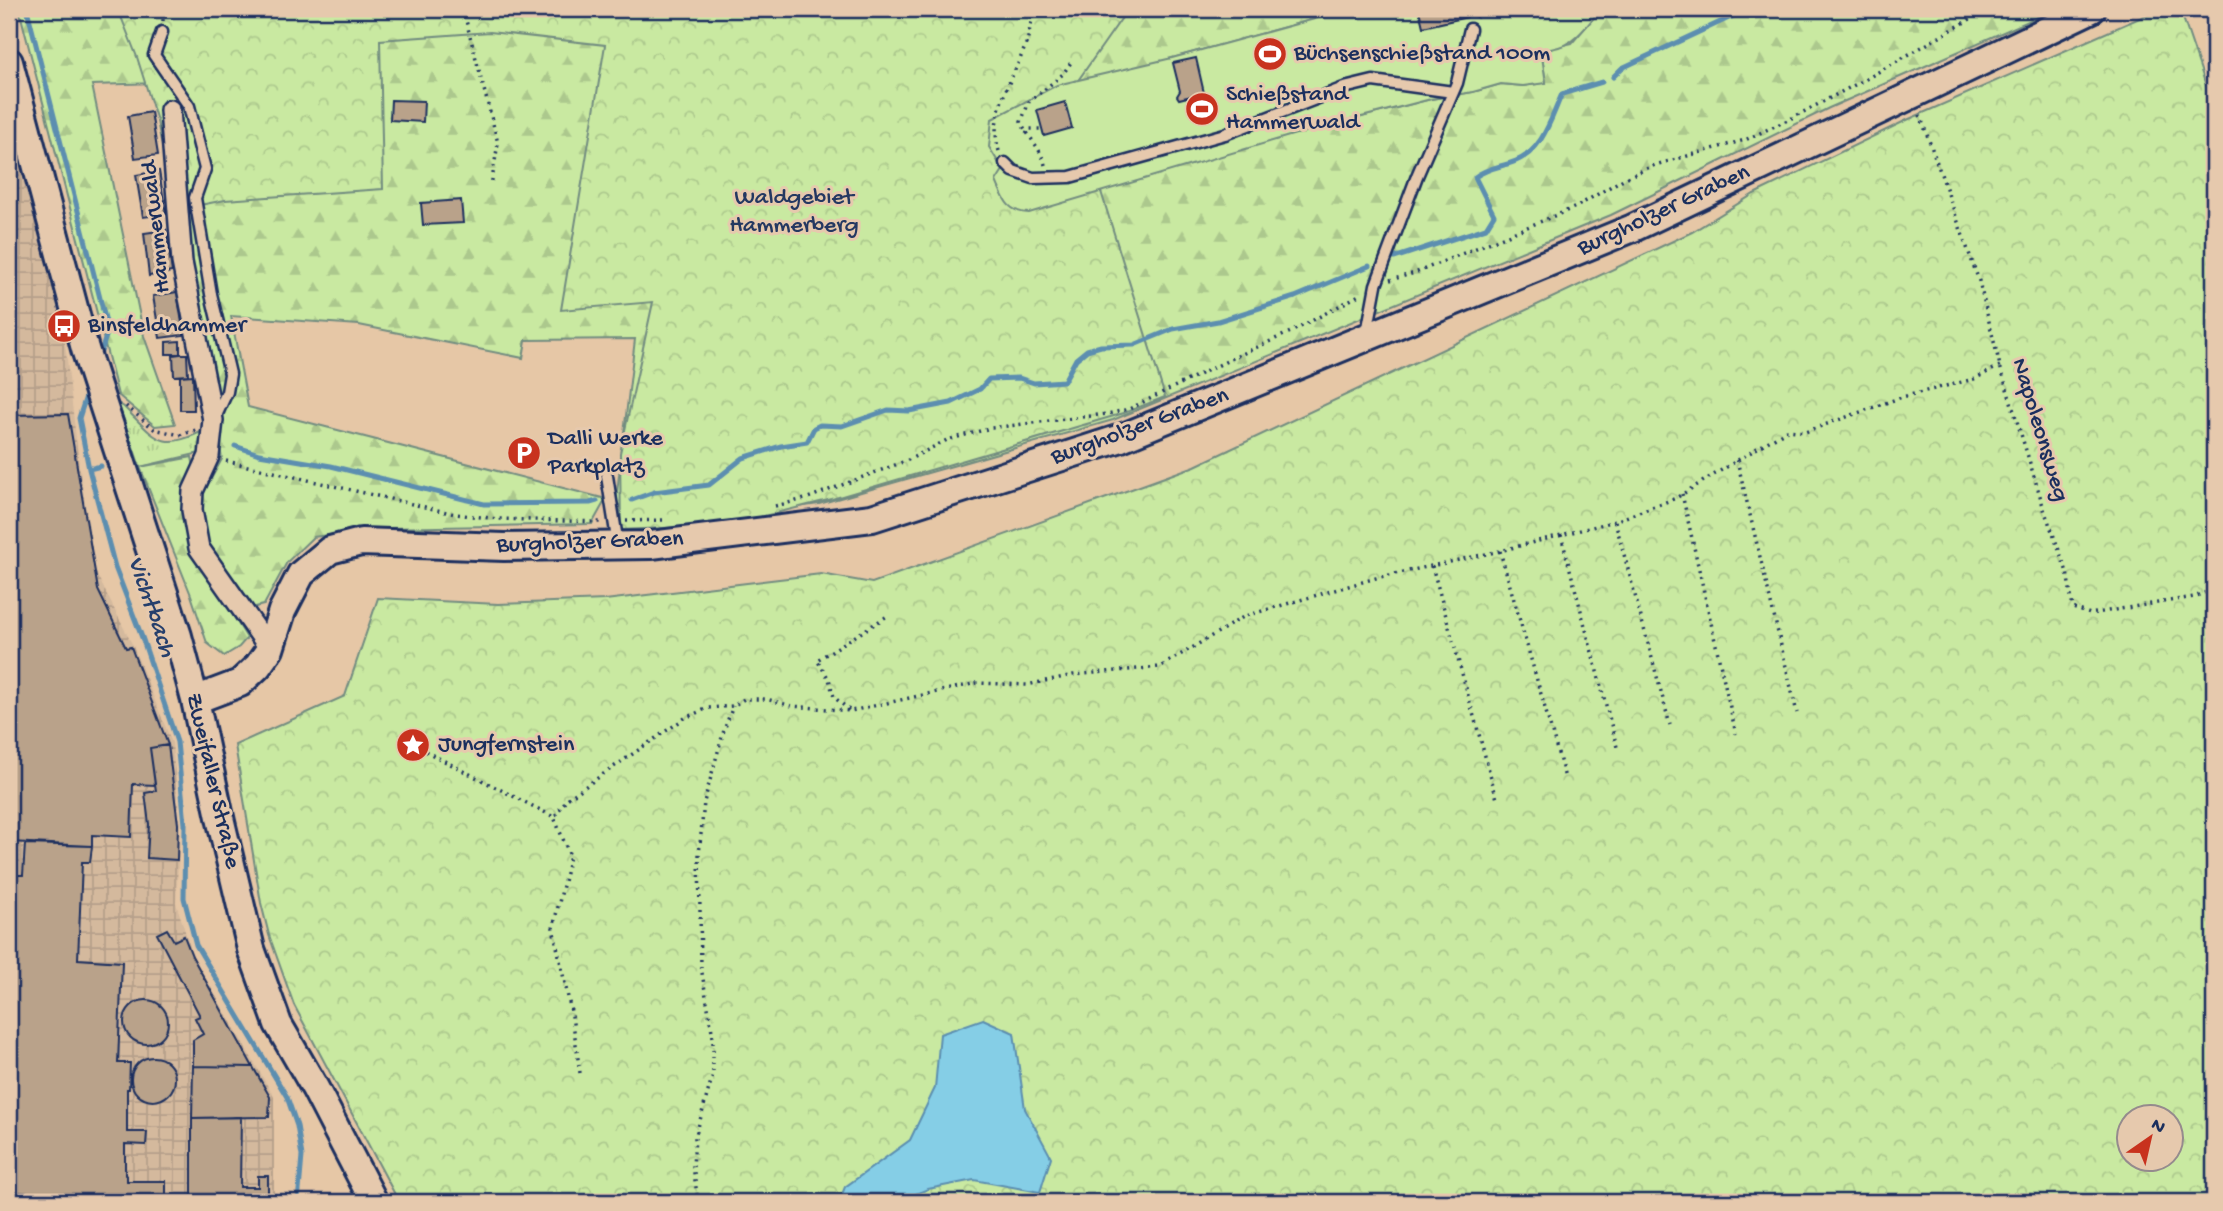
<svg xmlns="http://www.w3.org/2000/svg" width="2223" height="1211" viewBox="0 0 2223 1211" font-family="'Gochi Hand',sans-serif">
  <defs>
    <pattern id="industrial-grid" width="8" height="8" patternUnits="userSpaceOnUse" patternTransform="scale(1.75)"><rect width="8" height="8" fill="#d4b99d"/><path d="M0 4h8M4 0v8" fill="none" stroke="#b59f8a"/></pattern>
    <pattern id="grass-tufts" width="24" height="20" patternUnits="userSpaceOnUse" patternTransform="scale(1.75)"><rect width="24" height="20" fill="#c9e9a1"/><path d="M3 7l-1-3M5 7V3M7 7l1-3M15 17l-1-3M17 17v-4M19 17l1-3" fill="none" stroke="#acc88d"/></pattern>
    <pattern id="forest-firs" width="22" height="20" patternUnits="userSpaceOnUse" patternTransform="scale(1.75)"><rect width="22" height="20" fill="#c9e9a1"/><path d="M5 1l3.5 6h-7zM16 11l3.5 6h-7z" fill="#acc88d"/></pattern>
    <pattern id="park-crowns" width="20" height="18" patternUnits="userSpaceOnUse" patternTransform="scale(1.75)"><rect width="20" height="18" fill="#c9e9a1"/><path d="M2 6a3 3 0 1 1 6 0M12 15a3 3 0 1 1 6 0" fill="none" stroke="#acc88d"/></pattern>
  </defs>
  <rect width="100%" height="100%" fill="#e6c7a6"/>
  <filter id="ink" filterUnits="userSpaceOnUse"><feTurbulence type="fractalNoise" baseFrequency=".0143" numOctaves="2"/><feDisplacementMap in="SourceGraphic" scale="14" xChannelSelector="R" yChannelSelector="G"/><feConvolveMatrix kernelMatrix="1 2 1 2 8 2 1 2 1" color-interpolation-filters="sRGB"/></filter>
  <g filter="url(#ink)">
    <!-- industrial -->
    <path fill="url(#industrial-grid)" d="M9 114 63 325 79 465 96 573 133 646 172 743 180 826 176 903 193 956 274 1097V1202H9Z"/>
    <!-- grass -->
    <path fill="url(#grass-tufts)" stroke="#728c80" stroke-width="2" d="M118 403 124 407C159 442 161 452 209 428L200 453 140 467Z"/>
    <!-- forest -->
    <path fill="url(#forest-firs)" stroke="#728c80" stroke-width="2" d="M19 9H1351L1172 58 1296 134 1431 99 1473 92 1501 84 1523 86 1546 83 1541 50 1572 43 1601 9H2056L1829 108 1611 215 1113 420 819 504 639 529 616 501 635 339 526 340 523 358 359 325 231 316 248 407 606 499 592 524 385 528 313 537 287 562 264 605 251 608 207 544 201 497 222 459 158 83 92 85 144 336 175 424 155 426 118 395Z
      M192 457 194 467 184 486V510L194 552 247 638 239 647 224 656 207 643 191 595 140 467Z"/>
    <!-- park -->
    <path fill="url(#park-crowns)" stroke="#728c80" stroke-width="2" fill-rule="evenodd" d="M118 9H1128L1070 92 1165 397 1124 413 832 499 728 525 621 530 620 453 653 302 561 310 605 45 490 32 380 40 383 189 225 200 175 210 157 121 137 57Z
      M2160 9H2180L2214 109V1202H399L294 1005 269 935 261 903 235 745 345 696 378 598 498 604 605 600 821 574 872 583 1195 466 1692 232 1754 194 1907 120ZM2128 1116H2170V1158H2128Z"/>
    <!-- pitch -->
    <path fill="#c9e9a1" stroke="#728c80" stroke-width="2" d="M1351 9H1601C1582 31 1573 49 1541 50L1546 83 1523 86 1501 84 1473 92 1431 99 1296 134 1029 213C1007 212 1004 199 996 181L1003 170 989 147 992 119 1057 85 1172 58Z"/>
    <!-- water -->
    <path fill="#85cee6" stroke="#5b8eb0" stroke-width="2" d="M983 1019 1014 1033 1025 1109 1051 1157 1040 1192 974 1180 928 1189 896 1202H839L845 1187 910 1140 935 1088 940 1034Z"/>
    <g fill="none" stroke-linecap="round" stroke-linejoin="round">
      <!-- stream -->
      <path stroke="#5b8eb0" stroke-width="5" d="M27 9 108 330 99 358
        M1613 77 1622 68 1746 10 1753 9
        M1394 258 1486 228 1494 215 1475 177C1488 167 1502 167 1516 161 1543 150 1551 118 1562 94L1602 82
        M88 390 79 418 89 469 115 567 143 640 177 742 185 824 184 898 196 945 287 1097 297 1126 302 1156 298 1202
        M235 446 259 454 331 466 484 504 590 503 597 501
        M89 469 101 466
        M632 500 654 492 709 485 743 458 781 446 807 442 814 428 820 425 842 426 888 410 909 411 951 403 980 389 989 379 1019 378 1034 383 1064 381 1076 359 1087 350 1101 346 1134 345 1173 329 1218 321 1295 297 1369 266"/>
    </g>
    <!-- building -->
    <path fill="#b9a28a" stroke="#1b2f5e" stroke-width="2" d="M1422 9H1472L1467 17 1423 27 1419 10Z
      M1196 58 1204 93 1179 99 1177 96 1180 91 1173 63Z
      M391 100 424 101 423 122 390 120Z
      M1065 102 1072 128 1044 136 1037 110Z
      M151 112 158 155 135 158 128 116Z
      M9 159 16 186 9 201Z
      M159 171 166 214 143 217 136 175Z
      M461 200 463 223 423 225 421 203Z
      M166 230 172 272 149 276 144 233Z
      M177 292 184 335 160 338 153 296Z
      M180 341V354H166V342Z
      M180 354H187L188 375 174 376 173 355Z
      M193 375 194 410H180V376Z
      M68 414 98 590 126 648 131 647 168 745 150 748 155 785 133 784 131 837 92 835V846L9 842V415Z
      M168 745 178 824 177 860 147 858 149 824 145 793 156 791 150 748Z
      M25 844 92 846 90 862H82L78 959 122 962 118 1063H130L129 1089H127V1132H147L146 1145 125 1144V1175L127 1176V1181H166V1196L98 1195V1202H28V1193L9 1192V875H23Z
      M167 929 174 941 184 936 192 956 253 1067 193 1066V1040L203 1034 195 1018 200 1016 157 934Z
      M124 1022a22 22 0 1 1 44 0a22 22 0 1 1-44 0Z
      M131 1079a22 22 0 1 1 44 0a22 22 0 1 1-44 0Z
      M193 1066 253 1067 270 1097 269 1117 192 1118Z
      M241 1117 240 1187H258V1176H268V1202H192V1118Z"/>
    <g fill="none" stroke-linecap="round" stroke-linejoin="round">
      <!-- lane casing -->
      <g stroke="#1b2f5e" stroke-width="15">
        <path id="lane" d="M162 32 154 55 189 106 205 169 195 198 211 294 230 374 227 392 216 416
          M1005 163 1013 171 1033 178 1070 177 1225 134 1344 88 1373 81 1453 92
          M1367 333 1376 285 1417 176 1457 83 1470 29
          M607 476 618 545"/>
      </g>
      <!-- street casing -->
      <g stroke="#1b2f5e" stroke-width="24">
        <path id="street" d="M170 110 182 262 213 420 209 456 193 491 192 510 199 548 270 649"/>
      </g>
      <!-- secondary casing -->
      <g stroke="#1b2f5e" stroke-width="32">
        <path id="secondary" d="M9 62 85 349 178 636 195 700 221 822 251 949 278 1024 315 1088 374 1202
          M195 700 240 683 258 666 270 649 282 611 301 574 330 550 361 542 504 547 651 545 872 518 1121 438 1633 228 2092 9"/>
      </g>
      <!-- path -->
      <path stroke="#1b2f5e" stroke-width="3.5" stroke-dasharray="2 5" stroke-linecap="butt" d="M150 9 156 21
        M463 9 498 143 491 186
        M1476 18 1480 9
        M163 21V9
        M1920 115 1979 281 2000 366 2045 512 2067 572 2073 608 2090 614 2194 597 2214 589
        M1026 134 1030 129H1042
        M999 151C987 111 1015 78 1027 41 1030 31 1031 19 1034 9
        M1045 165C1041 148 1028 137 1021 122L1029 102 1063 74 1072 61
        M1390 280 1415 273 1576 207 1625 178 1655 165 1745 140 1792 118 1866 79 1988 9
        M126 406 154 429 180 435 196 430
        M1737 460 1797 713
        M226 461 455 514 498 519 601 522
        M1682 494 1736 734
        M775 506 805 499 908 460 947 440 991 428 1107 414 1129 409 1233 358 1293 331 1361 294
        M626 521 664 520
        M1615 521 1670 725
        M1561 535 1617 747
        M1500 551 1565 778
        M1432 566 1497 799
        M849 710 834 697 829 679 817 660 889 615
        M413 745 554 817
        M580 1073 572 1016 553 928 570 856 554 817 567 799 685 718 708 708 733 706 744 699H766L792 706 851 711 977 683 1027 685 1073 675 1160 667 1245 616 1376 578 1500 551 1615 521 1676 498 1787 430 1805 432 1902 397 1974 379 2000 366
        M698 1202 693 1166 695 1138 713 1074V1037L701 967 699 855 704 802 724 730 733 706"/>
      <!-- lane -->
      <use href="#lane" stroke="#e6c9ad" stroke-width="10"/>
      <!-- street -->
      <use href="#street" stroke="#e6c9ad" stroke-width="19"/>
      <!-- secondary -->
      <use href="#secondary" stroke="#e6c9ad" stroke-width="26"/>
    </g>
  </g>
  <!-- icons -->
  <defs>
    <g id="stadium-disc" transform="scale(1.75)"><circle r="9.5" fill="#c8321e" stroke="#e6c9ad"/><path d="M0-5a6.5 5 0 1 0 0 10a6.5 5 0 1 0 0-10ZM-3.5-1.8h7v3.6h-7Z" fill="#fff"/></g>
    <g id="bus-disc" transform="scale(1.75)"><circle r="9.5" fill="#c8321e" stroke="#e6c9ad"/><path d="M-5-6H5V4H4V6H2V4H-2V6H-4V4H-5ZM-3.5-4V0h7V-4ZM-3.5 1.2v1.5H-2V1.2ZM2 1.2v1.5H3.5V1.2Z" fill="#fff"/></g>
    <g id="parking-disc" transform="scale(1.75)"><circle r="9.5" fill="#c8321e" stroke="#e6c9ad"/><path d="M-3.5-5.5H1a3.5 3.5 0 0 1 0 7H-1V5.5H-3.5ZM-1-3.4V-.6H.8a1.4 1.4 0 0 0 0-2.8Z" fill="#fff"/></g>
    <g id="sight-disc" transform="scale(1.75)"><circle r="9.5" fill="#c8321e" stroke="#e6c9ad"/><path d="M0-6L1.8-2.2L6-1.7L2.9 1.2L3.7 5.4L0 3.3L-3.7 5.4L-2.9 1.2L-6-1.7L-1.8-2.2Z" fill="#fff"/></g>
  </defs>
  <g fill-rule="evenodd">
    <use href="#stadium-disc" x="1270" y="54"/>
    <use href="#stadium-disc" x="1202" y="109"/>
    <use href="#bus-disc" x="64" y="326"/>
    <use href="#parking-disc" x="524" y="453"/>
    <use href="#sight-disc" x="413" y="745"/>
  </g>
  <g text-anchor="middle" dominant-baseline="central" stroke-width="6" stroke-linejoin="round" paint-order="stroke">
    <!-- poi labels -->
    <g font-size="24" fill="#1b2f5e" stroke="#e6c9ad" text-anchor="start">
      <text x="1294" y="54">Büchsenschießstand 100m</text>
      <text x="1226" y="95">Schießstand<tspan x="1226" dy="28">Hammerwald</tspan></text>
      <text x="88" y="326">Binsfeldhammer</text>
      <text x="548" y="439">Dalli Werke<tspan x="548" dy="28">Parkplatz</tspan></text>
      <text x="438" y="745">Jungfernstein</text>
    </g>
    <!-- park labels -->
    <g font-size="24" fill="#243861" stroke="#e6c9ad">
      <text x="794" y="198">Waldgebiet<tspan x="794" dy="28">Hammerberg</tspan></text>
    </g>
    <!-- street labels -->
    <g font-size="24" fill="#1b2f5e" stroke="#e6c9ad">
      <text transform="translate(1664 211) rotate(-25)">Burgholzer Graben</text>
      <text transform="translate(157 227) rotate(-96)">Hammerwald</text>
      <text transform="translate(1140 427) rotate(-20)">Burgholzer Graben</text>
      <text transform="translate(2039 430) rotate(73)">Napoleonsweg</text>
      <text transform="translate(590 543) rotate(-2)">Burgholzer Graben</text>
      <text transform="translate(212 781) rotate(77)">Zweifaller Straße</text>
    </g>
    <!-- water labels -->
    <g font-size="26" font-style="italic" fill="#263f6c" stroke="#e6c9ad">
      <text transform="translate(150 607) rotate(71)">Vichtbach</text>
    </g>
  </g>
  <!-- margin -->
  <rect width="2223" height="1211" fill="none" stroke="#e6c9ad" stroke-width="35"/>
  <rect x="18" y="18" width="2188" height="1176" fill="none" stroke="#1b2f5e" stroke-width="2.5" filter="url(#ink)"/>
  <!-- north arrow -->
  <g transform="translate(2150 1138) rotate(34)"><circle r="33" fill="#e6c9ad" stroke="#958b8d" stroke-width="2"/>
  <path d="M0-5L12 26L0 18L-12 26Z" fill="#c8321e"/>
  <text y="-10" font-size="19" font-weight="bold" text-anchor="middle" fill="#1b2f5e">N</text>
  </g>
</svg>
